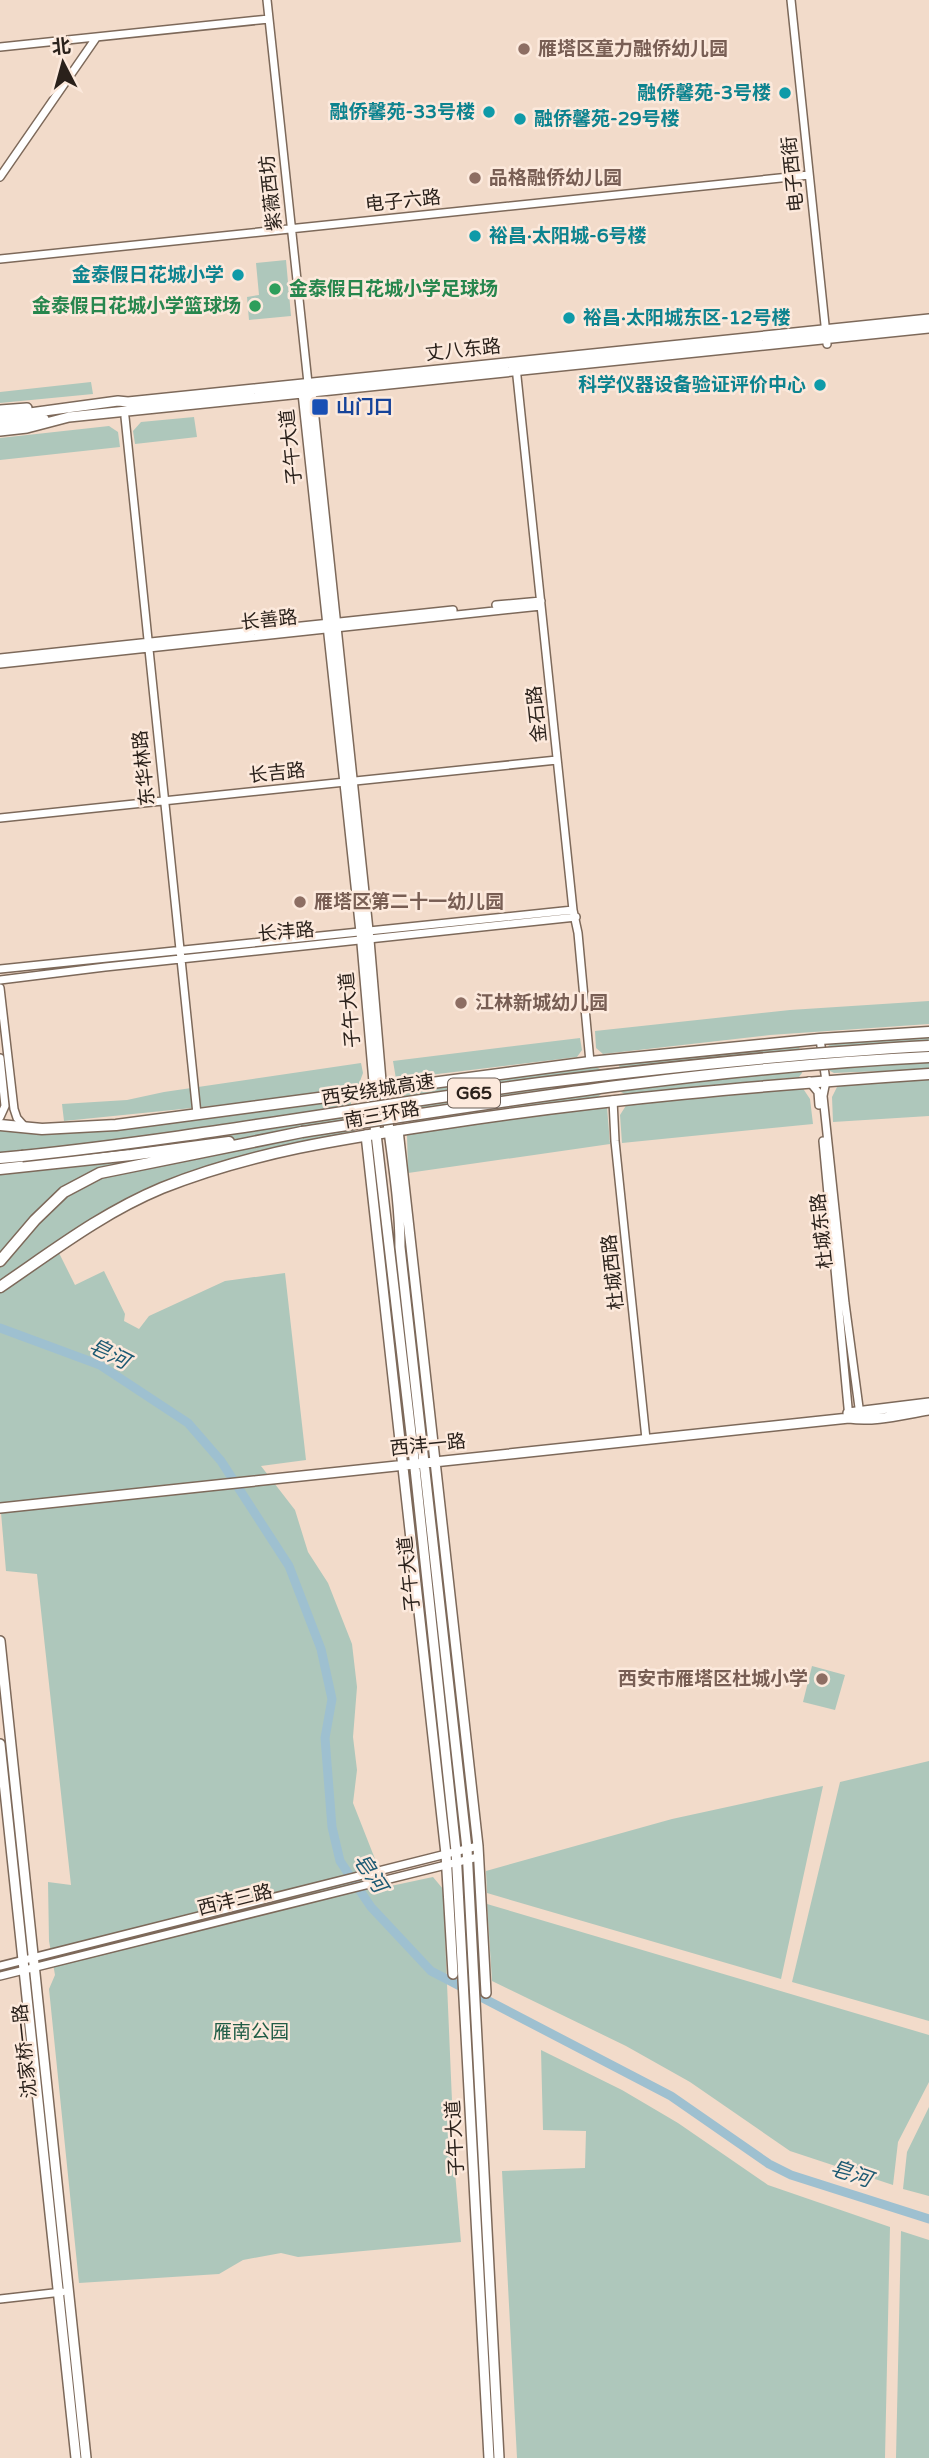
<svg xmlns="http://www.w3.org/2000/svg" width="929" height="2458" viewBox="0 0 929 2458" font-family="'Varela Round','Noto Sans SC',sans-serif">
  <rect width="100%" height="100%" fill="#f2dbca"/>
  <!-- green -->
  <path fill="#aec7bb" d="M286 260 291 316 249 320 247 297 259 295 256 263Z
    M91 382 93 394 0 403V392Z
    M194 417 197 437 135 444 133 431 141 422Z
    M109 426 118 432 120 447 0 460V438Z
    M929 1001V1024L770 1035 603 1054 596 1048 595 1031 790 1010Z
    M929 1035V1069L834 1073 830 1071 828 1046 836 1041Z
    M580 1038 582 1050 577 1057 396 1079 393 1061Z
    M799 1044 802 1073 799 1077 625 1094 621 1092 619 1063Z
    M361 1063 363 1073 359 1084 280 1099 64 1121 62 1104 127 1100 164 1092Z
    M596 1067 602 1070 604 1091 598 1097 413 1122 407 1118 404 1095 408 1092Z
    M929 1079V1116L833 1122 832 1097 838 1085Z
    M802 1087 810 1099 813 1124 622 1143 620 1115 627 1104Z
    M350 1097 355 1132C268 1149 185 1166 107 1209 69 1230 37 1258 0 1280V1129L11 1131Z
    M607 1107 610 1144 408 1173 407 1135 477 1123Z
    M58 1251 75 1285 104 1271 125 1314 124 1321 139 1329 149 1316 225 1281 285 1273 306 1460 261 1466 295 1510 308 1552 328 1583 352 1644 357 1687 353 1737 357 1770 353 1803 386 1887 433 1877 443 1889 455 2172 461 2242 298 2257 281 2253 243 2260 219 2274 79 2283 49 1989 55 1975 49 1941 48 1882 71 1885 37 1574 6 1571 0 1501V1290Z
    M812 1666 845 1675 835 1710 803 1702Z
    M929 1761V2021L792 1982 840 1782Z
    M823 1786 781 1979 487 1893 486 1871 672 1819Z
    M487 1904 929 2035V2082L898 2142 893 2185 790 2151 690 2082 626 2046 492 1981Z
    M541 2050 622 2090 678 2123 768 2185 890 2227 885 2458H517L502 2171 585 2168 586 2131 543 2130Z
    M929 2107V2196L903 2189 907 2152Z
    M901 2231 929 2240V2458H896Z"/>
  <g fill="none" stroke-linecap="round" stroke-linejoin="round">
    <!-- river -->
    <path stroke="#9ec0d0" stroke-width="9" d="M0 1328 100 1365 188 1423 221 1461 289 1566 321 1649 332 1699 325 1738 332 1827 340 1861 371 1907 431 1971 671 2096 769 2164 791 2175 929 2219"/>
    <!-- minor casing -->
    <g stroke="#7d695a" stroke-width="10">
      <path id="minor" d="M267 0 308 383
        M791 0 827 344
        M0 47 269 19
        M0 177 96 38
        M0 259 809 175
        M516 367 573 910 578 933 590 1062
        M125 417 197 1114
        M496 605 541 601
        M0 658 453 610
        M0 664 541 606
        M0 818 557 760
        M0 969 573 910
        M0 980 105 967 576 917
        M0 988 14 1109 17 1118 25 1127
        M820 1039 826 1081 823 1096 845 1303 860 1415
        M0 1058 5 1106 0 1117
        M809 1081 818 1092 819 1105
        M613 1100 615 1141 646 1439
        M823 1141 849 1418
        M0 1966 478 1846
        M0 1976 478 1857
        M0 2299 62 2292"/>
    </g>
    <!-- major casing -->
    <g stroke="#7d695a" stroke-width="12">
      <path id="major" d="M308 383 303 393 361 932 374 1082 371 1091 414 1459 456 1851 489 2458
        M308 383 312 399 369 940 381 1081C387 1097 387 1114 389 1131 394 1169 400 1208 400 1247L467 1849 499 2458
        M0 410 27 408
        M0 417 118 401 128 402C395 374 662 348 929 319
        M0 423 44 419
        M0 431 27 428 69 417 929 328
        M398 1130 478 1846 486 1993
        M366 1135 446 1854 453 1974
        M848 1413 929 1403
        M0 1508 849 1418C875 1422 903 1414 929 1410
        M0 1641 86 2458
        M0 1744 76 2458"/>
    </g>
    <!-- highway casing -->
    <g stroke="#7d695a" stroke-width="13">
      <path id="highway" d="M0 1125 42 1129 116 1125 590 1062 820 1039 929 1032
        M0 1158 22 1156
        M0 1169 131 1155 229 1142
        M0 1261 35 1220 64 1192 100 1173 302 1132
        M0 1287C53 1251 102 1213 162 1188 251 1152 346 1138 440 1124 602 1099 765 1085 929 1074"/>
    </g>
    <!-- minor -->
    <use href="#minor" stroke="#fff" stroke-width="7"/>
    <!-- major -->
    <use href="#major" stroke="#fff" stroke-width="9"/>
    <!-- highway -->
    <use href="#highway" stroke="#fff" stroke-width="10"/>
    <!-- highway-bridge casing -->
    <g stroke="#7d695a" stroke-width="13" stroke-linecap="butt">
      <path id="highway-bridge" d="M302 1132C510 1100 718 1067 929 1057
        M22 1156C195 1138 367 1106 540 1083 669 1067 799 1053 929 1046"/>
    </g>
    <!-- highway-bridge -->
    <use href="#highway-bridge" stroke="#fff" stroke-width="10"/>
  </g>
  <!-- markers -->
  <g fill="#8d6e63" stroke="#fce9dc" stroke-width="2.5">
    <circle cx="524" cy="49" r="7"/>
    <circle cx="475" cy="178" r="7"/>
    <circle cx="300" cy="902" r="7"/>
    <circle cx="461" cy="1003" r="7"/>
    <circle cx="822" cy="1679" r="7"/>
  </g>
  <g fill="#0f9aa8" stroke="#fce9dc" stroke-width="2.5">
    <circle cx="785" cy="93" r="7"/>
    <circle cx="489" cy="112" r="7"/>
    <circle cx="520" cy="119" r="7"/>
    <circle cx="475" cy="236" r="7"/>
    <circle cx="238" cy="275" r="7"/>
    <circle cx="569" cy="318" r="7"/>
    <circle cx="820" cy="385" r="7"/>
  </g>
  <g fill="#2e9e5b" stroke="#fce9dc" stroke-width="2.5">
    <circle cx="275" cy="289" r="7"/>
    <circle cx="255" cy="306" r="7"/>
  </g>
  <rect fill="#1a4fb4" stroke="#fce9dc" stroke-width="2.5" x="311" y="398" width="18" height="18" rx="3.5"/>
  <g text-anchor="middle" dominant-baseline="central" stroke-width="5" stroke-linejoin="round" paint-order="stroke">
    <!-- shield labels -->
    <rect fill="#fce9dc" stroke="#695d55" stroke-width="2" x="448" y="1078.5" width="52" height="29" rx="5"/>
    <g font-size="18" font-weight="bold" fill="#2a211b">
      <text x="474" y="1093">G65</text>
    </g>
    <!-- education labels -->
    <g font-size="19" font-weight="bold" fill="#785e54" stroke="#fce9dc" text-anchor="start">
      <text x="538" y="49">雁塔区童力融侨幼儿园</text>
      <text x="489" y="178">品格融侨幼儿园</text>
      <text x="314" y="902">雁塔区第二十一幼儿园</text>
      <text x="475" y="1003">江林新城幼儿园</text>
      <text x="808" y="1679" text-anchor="end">西安市雁塔区杜城小学</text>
    </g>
    <!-- culture labels -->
    <g font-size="19" font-weight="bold" fill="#0d838f" stroke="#fce9dc" text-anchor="end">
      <text x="771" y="93">融侨馨苑-3号楼</text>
      <text x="475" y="112">融侨馨苑-33号楼</text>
      <text x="534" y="119" text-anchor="start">融侨馨苑-29号楼</text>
      <text x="489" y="236" text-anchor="start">裕昌·太阳城-6号楼</text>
      <text x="224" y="275">金泰假日花城小学</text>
      <text x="583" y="318" text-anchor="start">裕昌·太阳城东区-12号楼</text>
      <text x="806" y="385">科学仪器设备验证评价中心</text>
    </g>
    <!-- street labels -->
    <g font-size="19" fill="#2a211b" stroke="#fce9dc">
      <text transform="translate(793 174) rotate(-96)">电子西街</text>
      <text transform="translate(271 193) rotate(-96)">紫薇西坊</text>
      <text transform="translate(403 201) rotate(-6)">电子六路</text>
      <text transform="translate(463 350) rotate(-6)">丈八东路</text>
      <text transform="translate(291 447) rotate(-96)">子午大道</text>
      <text transform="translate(269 620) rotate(-6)">长善路</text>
      <text transform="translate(537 714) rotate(-96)">金石路</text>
      <text transform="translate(144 768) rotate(-96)">东华林路</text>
      <text transform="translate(277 773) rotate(-6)">长吉路</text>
      <text transform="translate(286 932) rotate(-5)">长沣路</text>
      <text transform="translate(350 1010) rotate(-95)">子午大道</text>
      <text transform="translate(378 1090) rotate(-9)">西安绕城高速</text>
      <text transform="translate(382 1115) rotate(-10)">南三环路</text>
      <text transform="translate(822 1231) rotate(-96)">杜城东路</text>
      <text transform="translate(613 1272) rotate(-96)">杜城西路</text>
      <text transform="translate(428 1445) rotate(-6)">西沣一路</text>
      <text transform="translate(409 1574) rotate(-96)">子午大道</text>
      <text transform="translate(235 1900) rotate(-14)">西沣三路</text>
      <text transform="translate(25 2051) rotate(-96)">沈家桥一路</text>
      <text transform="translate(455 2138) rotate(-93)">子午大道</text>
    </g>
    <!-- leisure labels -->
    <g font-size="19" font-weight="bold" fill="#27864d" stroke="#fce9dc" text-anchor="start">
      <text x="289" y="289">金泰假日花城小学足球场</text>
      <text x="241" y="306" text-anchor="end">金泰假日花城小学篮球场</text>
    </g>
    <!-- transit labels -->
    <g font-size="19" font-weight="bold" fill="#164399" stroke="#fce9dc" text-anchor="start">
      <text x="336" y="407">山门口</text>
    </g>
    <!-- park labels -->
    <g font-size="19" fill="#215d46" stroke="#fce9dc">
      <text x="251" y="2032">雁南公园</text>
    </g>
    <!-- water labels -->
    <g font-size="21" font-style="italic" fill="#1d5a73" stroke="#fce9dc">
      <text transform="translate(109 1354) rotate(27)">皂河</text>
      <text transform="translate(370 1873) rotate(57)">皂河</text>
      <text transform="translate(851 2174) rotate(19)">皂河</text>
    </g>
  </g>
  <!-- north arrow -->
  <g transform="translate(63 63) rotate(354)" stroke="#fce9dc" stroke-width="5" paint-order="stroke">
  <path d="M0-5L12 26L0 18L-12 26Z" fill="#2a211b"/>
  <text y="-10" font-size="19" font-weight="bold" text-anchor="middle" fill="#2a211b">北</text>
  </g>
</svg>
